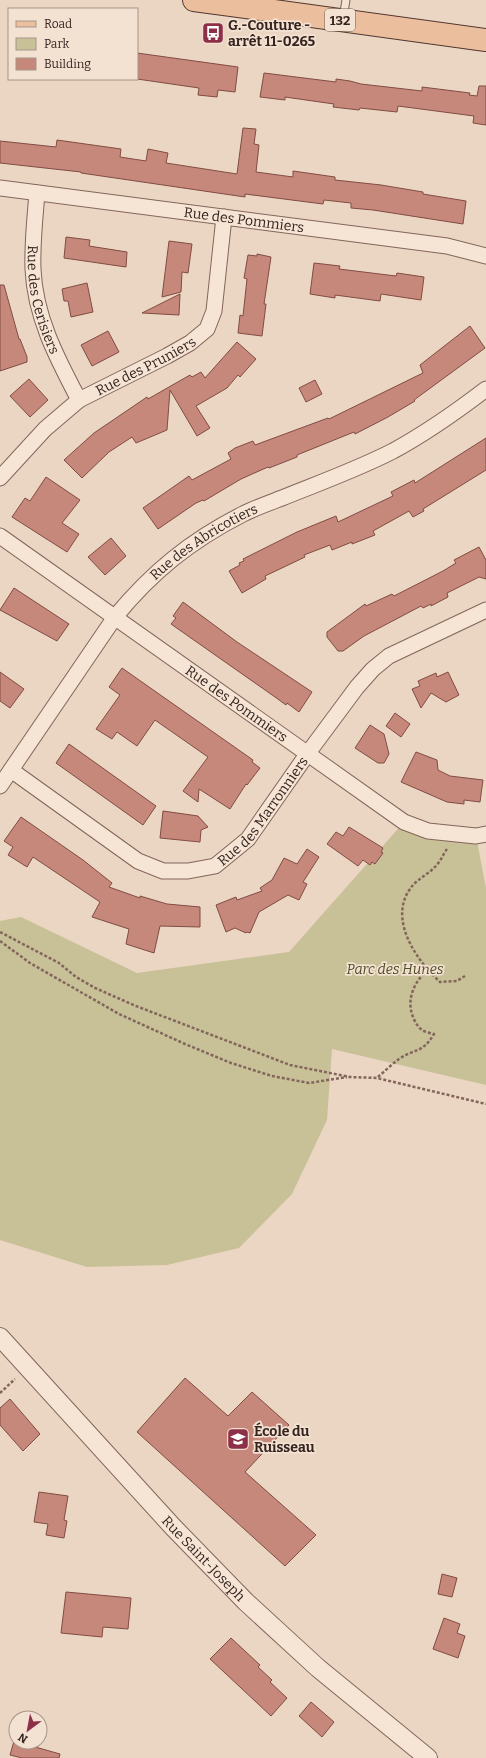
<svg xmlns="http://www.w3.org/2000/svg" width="486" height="1758" viewBox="0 0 486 1758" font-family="Bitter,serif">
  <rect width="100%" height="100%" fill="#ebd5c3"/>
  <!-- green -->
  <path fill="#c8c198" d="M404 822 476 836 486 888V1085L332 1049 327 1120 292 1194 239 1248 167 1265 87 1267 0 1240V921L21 917 137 973 289 952Z"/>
  <!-- building -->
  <path fill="#c6887b" stroke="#814c43" d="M137 53 238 67 235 92 218 90 217 97 198 95 199 88 137 79Z
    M264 73 336 82V79L350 81 361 84 422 91V87L470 93 469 95 477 96 479 86H486V125L473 123 474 116 398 106 397 112 360 108 359 110 333 107 334 104 285 97V100L260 97Z
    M243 128 256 129 254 144 259 145 256 172 293 177V171L335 177V180L381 185 423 192V194L466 201 463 224 373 210 351 208V203L324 200 323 204 245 194V197L81 173V172L0 163V141L56 147 57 140 121 149 120 157 146 161 148 149 168 153 166 163 237 174Z
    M66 237 90 240 89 246 127 252 126 267 64 258Z
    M169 241 192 244 188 273 182 272 181 292 162 297Z
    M257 254 271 257 264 304H266L262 336 238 333 240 315 243 316 247 279 244 278 248 255 257 256Z
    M314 263 340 266 339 269 396 276 397 273 424 277 421 300 381 294 380 301 335 295V298L310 294Z
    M87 283 93 312 71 317 68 301H64L62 289Z
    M0 285H4L19 339H20L27 357V362L0 371Z
    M180 294 179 315 142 313Z
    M470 326 485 348 414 400 415 401 388 417 355 434 354 432 297 455V457L269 468 268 467 241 479 204 501 203 500 196 503 158 529 143 508 189 476 192 480 231 459 228 453 235 448 253 441 255 445 328 418 329 419 423 373 420 365Z
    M108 331 119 352 92 366 81 345Z
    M237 342 256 359 240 377 238 375 227 388 196 406 210 428 197 436 170 390 167 430 136 443 132 437 109 452 82 478 64 460 94 433 147 397 148 399 190 375 192 377 201 372 205 378Z
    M29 379 48 400 30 417 10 396Z
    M315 380 322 394 306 402 299 388Z
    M486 438V470L423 509 424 511 413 517 409 511 373 531 375 535 352 544V542L332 550 330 545 304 555 305 557 265 576 266 579 242 593 229 571 240 565 239 563 244 561 243 559 297 532 336 516 338 522 393 496 391 492 414 480 415 483Z
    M46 477 80 500 62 523 79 534 67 552 12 517 25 498 30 501Z
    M111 538 126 556 105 575 88 557Z
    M479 547 486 560V579L479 577 447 593 448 597 431 606V604L423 608 421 606 364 636 343 651H338L327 637V632L365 604 366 606 392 594 394 596 443 571 456 563 454 560Z
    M14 588 69 624 57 641 0 610Z
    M183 602 237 642 312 692 299 712 287 703 286 705 275 697 171 624 176 618 173 616Z
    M122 668 253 760 252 762 260 768 247 785 246 784 230 809 199 789 198 802 183 791 208 757 155 720 137 746 117 732 112 739 96 729 120 695 109 687Z
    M0 672 24 689 10 708 0 701Z
    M448 672 459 695 446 702 431 693 421 708 412 689 420 686 418 681 436 673 437 677Z
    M395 713 410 724 401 737 386 726Z
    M370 725 384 734 389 754 384 763H378L355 748Z
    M69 744 156 806 143 825 56 763Z
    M416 752 437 760 438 770 450 776 483 780 480 802 464 800V804L447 802 401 782Z
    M163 811 198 816 208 827 201 830 200 842 160 838Z
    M21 817 83 860 112 883 109 887 140 898V896L167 904 200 907V927L160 926 154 953 126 944 129 929 92 917 100 902 33 857 27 867 8 855 13 847 4 841Z
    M349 827 383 848 381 852 383 853 375 864 372 862 370 865 363 860 358 866 327 844 336 832 343 836Z
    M307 849 319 857 303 882 307 884 299 900 288 895 259 912 250 933 247 932 246 933 235 928 226 932 216 905 236 897 237 900 262 891 260 888 272 880 284 858 297 864Z
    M185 1378 228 1416 252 1392 289 1425 245 1472 316 1535 285 1566 137 1432Z
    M10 1399 40 1434 23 1451 0 1425V1408Z
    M39 1492 68 1496 64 1520 67 1521 64 1538 46 1535 48 1524 34 1522Z
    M442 1574 457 1578 452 1597 438 1594Z
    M66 1592 131 1598 128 1629 103 1627 102 1637 61 1633Z
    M444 1618 460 1624 457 1633 465 1636 458 1658 433 1649Z
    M231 1638 260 1665 258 1667 272 1680 270 1682 287 1698 271 1716 210 1659Z
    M311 1702 334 1722 322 1737 299 1716Z
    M14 1741 60 1754 59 1758H22L10 1755Z"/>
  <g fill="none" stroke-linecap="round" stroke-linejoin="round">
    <!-- service casing -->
    <g stroke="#83665b" stroke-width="9">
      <path id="service" d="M343 18 346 0"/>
    </g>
    <!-- minor casing -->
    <g stroke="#83665b" stroke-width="17">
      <g id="minor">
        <path id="s1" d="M0 188 447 246 486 256"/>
        <path id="s2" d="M37 193C35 218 32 244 33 269 35 317 57 358 79 400"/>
        <path id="s3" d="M0 478 45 429 79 400 167 356 190 343 207 329 214 311 224 217"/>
        <path id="s4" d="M0 536 404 822 428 831 476 836 486 834"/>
        <path id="s5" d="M11 770 138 861 163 871H188L215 866 248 839 308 753 357 687 373 669 389 656 486 610"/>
        <path id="s6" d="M0 786 115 617C152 572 190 541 243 514 255 508 269 503 282 498 319 483 358 469 393 451 426 433 456 412 486 389"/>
      </g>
    </g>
    <!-- tertiary casing -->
    <g stroke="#83665b" stroke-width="20">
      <g id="tertiary">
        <path id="s7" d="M0 1337 173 1527 246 1602 318 1668 428 1758"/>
      </g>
    </g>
    <!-- primary casing -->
    <g stroke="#51362f" stroke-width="24">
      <path id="primary" d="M194 0 486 40"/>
    </g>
    <!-- path -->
    <path stroke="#83665b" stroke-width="2.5" stroke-dasharray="3 2" stroke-linecap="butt" d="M447 849C444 853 442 858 439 862 432 873 417 878 410 889 388 920 417 961 440 982L457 981 465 976
      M0 932 59 963 76 977 95 988 136 1006 290 1065 350 1077 377 1078 486 1104
      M0 941 30 963 119 1014 185 1044 231 1063 272 1076 309 1083 347 1077
      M378 1077C385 1071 392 1064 399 1059 415 1048 422 1054 434 1034 430 1033 425 1032 422 1030 418 1027 415 1022 413 1017 406 999 414 983 427 970
      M0 1393 15 1379"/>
    <!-- service -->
    <use href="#service" stroke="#f6e4d5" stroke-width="7"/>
    <!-- minor -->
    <use href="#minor" stroke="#f6e4d5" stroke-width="15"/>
    <!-- tertiary -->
    <use href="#tertiary" stroke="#f6e4d5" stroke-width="18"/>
    <!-- primary -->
    <use href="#primary" stroke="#ebbf9d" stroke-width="22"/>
  </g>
  <!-- icons -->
  <defs>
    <g id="bus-square" transform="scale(1.15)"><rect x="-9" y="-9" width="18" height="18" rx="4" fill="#8e2f48" stroke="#f3e1d2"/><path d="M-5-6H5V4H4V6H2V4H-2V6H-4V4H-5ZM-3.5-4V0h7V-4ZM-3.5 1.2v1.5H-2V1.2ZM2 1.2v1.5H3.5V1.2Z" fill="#fff"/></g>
    <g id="school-square" transform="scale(1.15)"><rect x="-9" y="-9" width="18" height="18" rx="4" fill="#8e2f48" stroke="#f3e1d2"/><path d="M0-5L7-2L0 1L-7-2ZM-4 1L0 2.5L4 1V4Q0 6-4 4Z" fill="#fff"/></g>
  </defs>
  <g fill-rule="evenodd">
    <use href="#bus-square" x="213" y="33"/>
    <use href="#school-square" x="238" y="1439"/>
  </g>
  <g text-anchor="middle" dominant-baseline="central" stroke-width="3.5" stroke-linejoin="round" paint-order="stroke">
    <!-- shield labels -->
    <rect fill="#f3e1d2" stroke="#6d5c54" stroke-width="1" x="325" y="9" width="30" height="22" rx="3"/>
    <g font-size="13" font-weight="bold" fill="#34231e">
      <text x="340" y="20">132</text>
    </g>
    <!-- poi labels -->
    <g font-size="14" font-weight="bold" fill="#34231e" stroke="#f3e1d2" text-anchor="start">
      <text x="228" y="25">G.-Couture -<tspan x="228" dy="16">arrêt 11-0265</tspan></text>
      <text x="254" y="1431">École du<tspan x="254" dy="16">Ruisseau</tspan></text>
    </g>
    <!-- street labels -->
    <g font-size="14" fill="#34231e" stroke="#f3e1d2">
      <text stroke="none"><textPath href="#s1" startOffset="246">Rue des Pommiers</textPath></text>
      <text stroke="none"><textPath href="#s2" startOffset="108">Rue des Cerisiers</textPath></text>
      <text stroke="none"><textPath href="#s3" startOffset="186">Rue des Pruniers</textPath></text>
      <text stroke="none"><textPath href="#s6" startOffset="322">Rue des Abricotiers</textPath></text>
      <text stroke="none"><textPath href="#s4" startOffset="290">Rue des Pommiers</textPath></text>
      <text stroke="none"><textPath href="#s5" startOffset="309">Rue des Marronniers</textPath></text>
      <text stroke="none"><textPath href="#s7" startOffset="301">Rue Saint-Joseph</textPath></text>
    </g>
    <!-- park labels -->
    <g font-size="14" font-style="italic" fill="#4f4f26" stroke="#f3e1d2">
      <text x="395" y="969">Parc des Hunes</text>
    </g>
  </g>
  <!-- legend -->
  <rect x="8" y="8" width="130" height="72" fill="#f3e1d2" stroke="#a7958a"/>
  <rect x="16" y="21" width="20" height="6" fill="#ebbf9d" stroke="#a7958a"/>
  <text x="44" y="28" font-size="12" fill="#34231e">Road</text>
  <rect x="16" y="38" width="20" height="12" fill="#c8c198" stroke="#a7958a"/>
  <text x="44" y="48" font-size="12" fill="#34231e">Park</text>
  <rect x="16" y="58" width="20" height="12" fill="#c6887b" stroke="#a7958a"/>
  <text x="44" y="68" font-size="12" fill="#34231e">Building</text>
  <!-- north arrow -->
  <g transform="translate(28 1730) rotate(212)"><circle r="19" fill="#f3e1d2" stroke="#a7958a"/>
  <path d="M0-3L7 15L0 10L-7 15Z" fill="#8e2f48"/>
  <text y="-6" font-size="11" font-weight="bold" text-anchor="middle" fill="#34231e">N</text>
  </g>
</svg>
